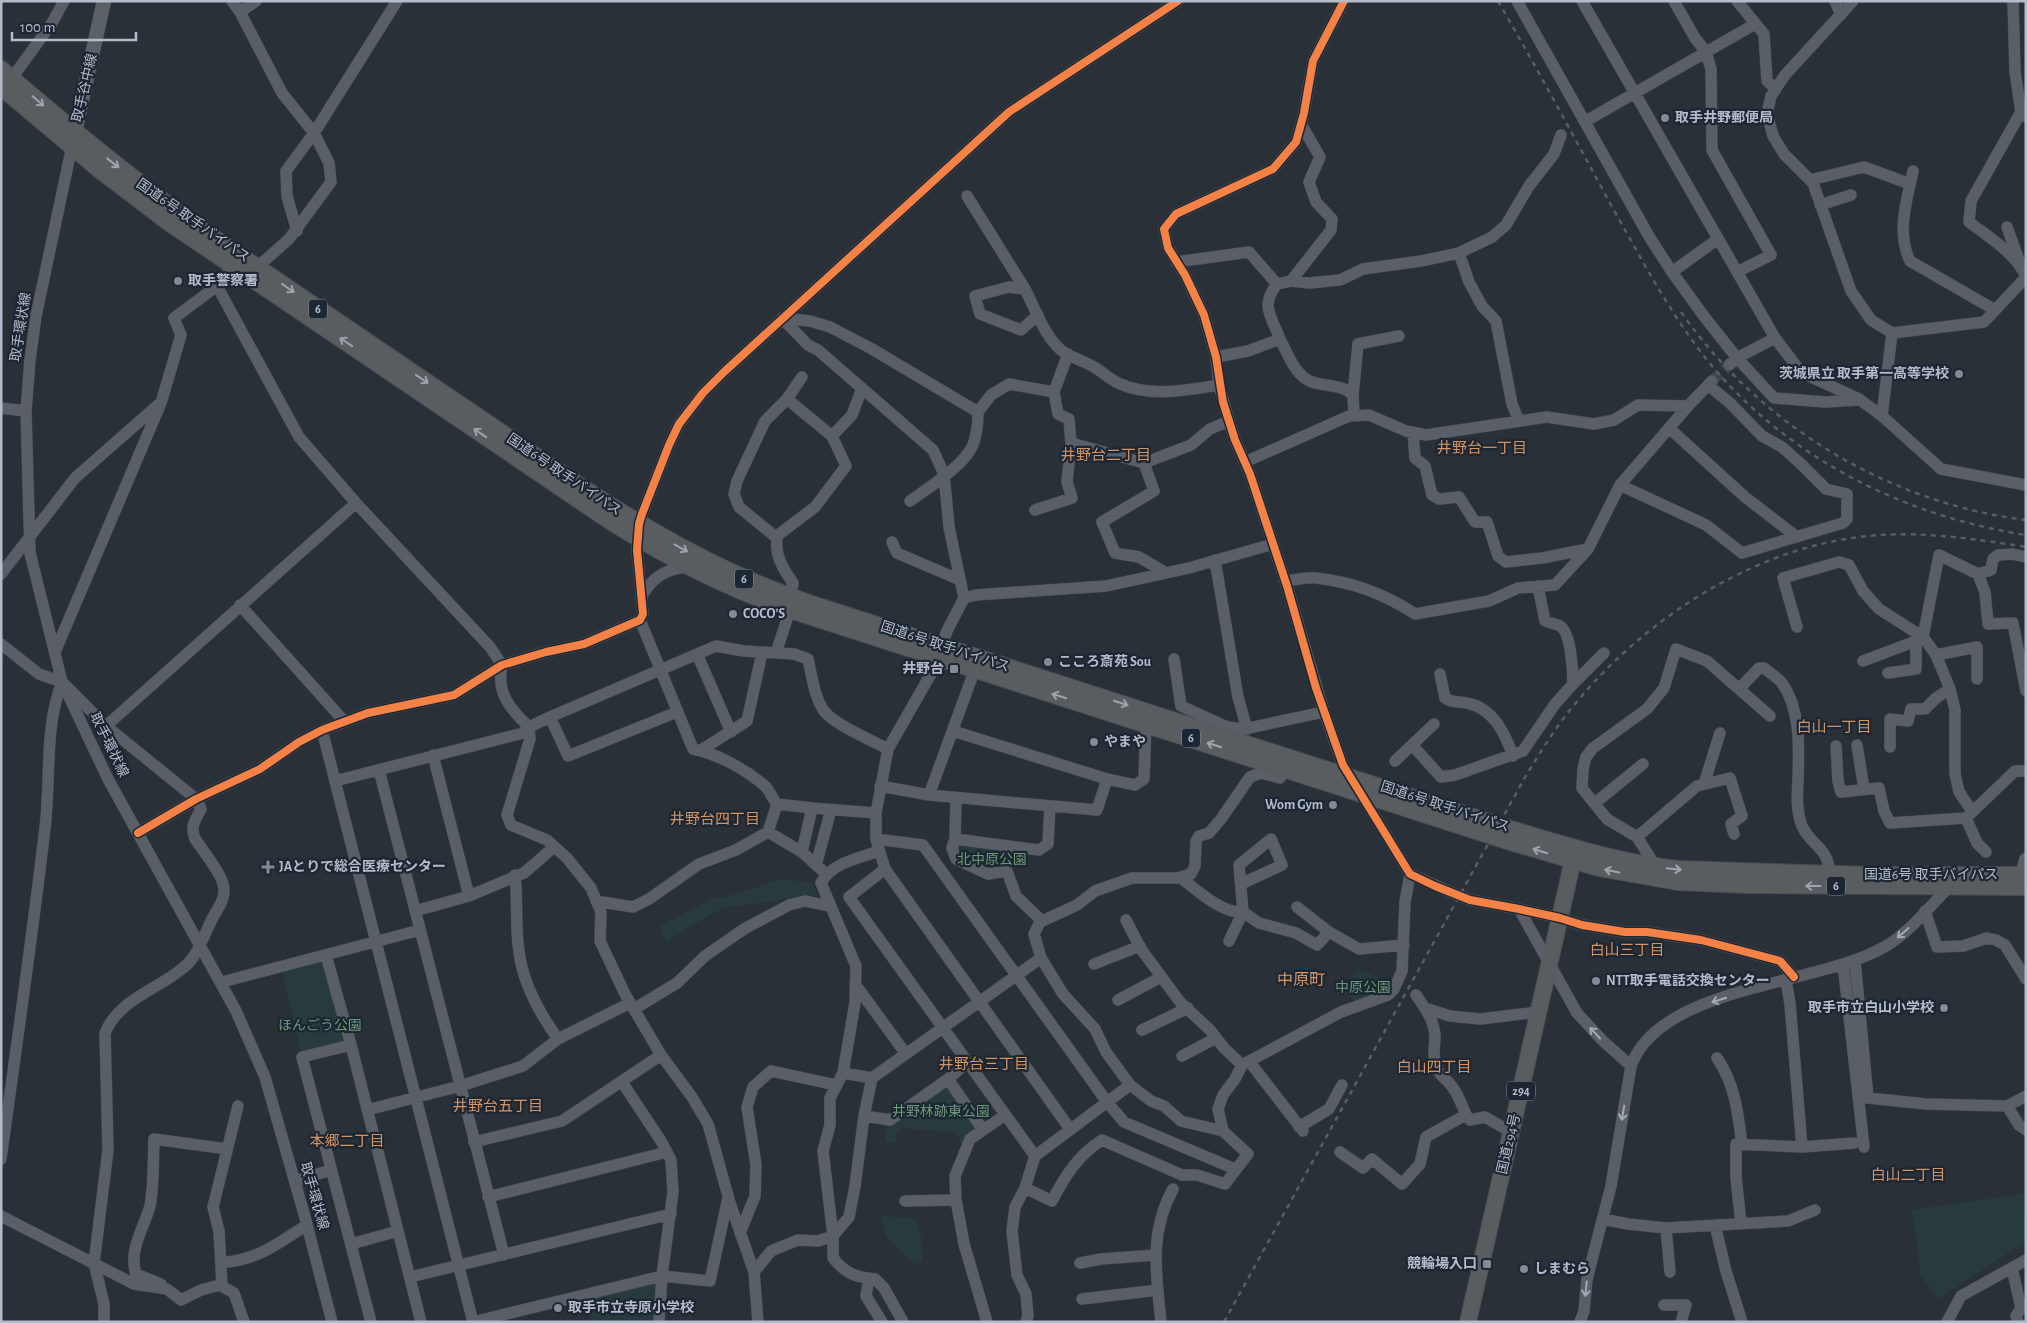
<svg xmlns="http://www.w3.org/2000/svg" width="2027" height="1323" viewBox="0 0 2027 1323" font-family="'Alegreya Sans','Noto Sans JP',sans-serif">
  <rect width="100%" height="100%" fill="#2a3038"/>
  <!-- green -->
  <path fill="#273a3e" d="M955 839 1026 850C1020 868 1008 871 991 876L956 859Z
    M782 879 812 883 818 895 724 908 690 926 666 943 660 926 712 899 726 897Z
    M326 955 351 1045 302 1057 281 967Z
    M1357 969 1396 984 1360 1005 1342 991Z
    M947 1084 977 1131 966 1160 957 1133 904 1128 895 1132 897 1144 885 1141 887 1126Z
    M2023 1194 2026 1218V1241L1938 1299 1921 1275 1912 1210Z
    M881 1216 914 1218 921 1235 923 1261 914 1264 886 1236Z
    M662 1276 659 1322H592L585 1295Z"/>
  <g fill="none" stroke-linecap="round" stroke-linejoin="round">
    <!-- minor-tunnel -->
    <path stroke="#3f454e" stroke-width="11" stroke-dasharray="11 5.5" stroke-linecap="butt" d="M1712 381 1729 365"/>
    <!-- minor casing -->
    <g stroke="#484c53" stroke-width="12">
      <path id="minor" d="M232 1 240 12 282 93 314 133 397 1
        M1344 1 1313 61 1304 113 1296 142 1273 169 1176 214 1164 229 1168 248 1185 275 1204 315 1216 357 1219 385 1229 421 1235 440 1250 474 1287 586 1324 712 1343 765 1351 779
        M1517 1 1650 238 1672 272 1703 315 1737 358 1774 398 1825 402 1858 400
        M1582 1 1775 338 1797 367 1809 376 1859 399 1882 416 1941 469 2026 485
        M1674 1 1695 38 1706 52 1711 69 1712 150 1771 255 1737 272
        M1737 1 1764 34 1767 81 1776 89
        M1835 1 1841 15
        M1853 1 1785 75 1771 96 1767 113 1773 136 1784 154 1813 183 1851 291 1871 320 1892 333 1984 322 2026 277
        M2013 1 2015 72 2021 112 2026 117
        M240 12 256 1
        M12 78 52 23 64 1
        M2021 112 1971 201 1969 222C1990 238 2014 252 2026 276
        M1586 121 1755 24
        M72 146 36 316 30 360 26 411 30 553 62 682 108 779 236 1011 265 1077 306 1221 332 1322
        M1913 171C1907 200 1896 232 1910 261L1995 310
        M1810 180 1864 167 1910 184
        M967 196 1025 289
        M1820 205 1851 195
        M2007 227 2020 263
        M1459 253 1469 282 1482 306 1496 321 1512 404 1519 421
        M1176 262 1249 252 1277 284
        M253 271 289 239 331 182 329 163 314 133 286 171 287 196 297 231
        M1672 272 1718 239
        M1291 281 1331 230 1332 219 1316 202 1309 182 1320 157 1301 124
        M217 286 299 437 356 503 490 647 502 665C496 693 510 709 529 727L530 739 507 815 511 825 547 840 567 858 591 888 601 912 600 941 625 994 661 1055 692 1097 708 1124 730 1203 754 1272 758 1322
        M1038 315 1021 330 980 314 975 296 1009 287 1025 289C1035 308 1046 341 1065 353 1075 359 1086 362 1096 368 1103 373 1110 379 1118 383 1150 398 1186 390 1219 385
        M782 318 808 345 818 350 933 450 944 474 949 527 964 598 947 631 932 672 888 749 876 813V839L885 869 1070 1129
        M782 318 810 321 830 327 872 349 978 412 991 395 1009 384 1054 392 1058 414 1069 419 1071 443 1144 463 1154 491 1102 522 1115 553 1139 557 1166 573
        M1280 339C1288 354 1295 376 1312 382 1327 387 1342 384 1353 395L1354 415
        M1216 357 1248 351 1280 339C1271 316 1260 305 1277 284L1291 281 1309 283 1340 280 1363 269 1421 261 1459 253 1492 237 1506 225 1529 186 1554 154 1561 135
        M1729 365 1737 358 1775 338
        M1054 392 1068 354
        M1353 395 1358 344 1399 336
        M787 399 802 377
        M1 408 26 411
        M1882 416 1892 333
        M1669 428 1745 497 1797 537
        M1413 433 1415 458 1425 466 1432 495 1439 499 1459 497 1475 522H1487L1498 556 1506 562 1542 558 1588 549
        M1245 462 1349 416 1369 415 1406 431 1426 435 1547 417 1594 424 1614 420 1638 405 1688 406
        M1144 463 1191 445 1210 429 1229 421
        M1620 485 1706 525 1742 553 1843 523 1847 519V494L1826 489 1802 465 1782 447 1762 436 1730 403 1708 385
        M910 501C928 488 962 467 972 447 977 436 978 423 978 412
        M1035 510 1072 498 1067 482 1071 443
        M777 538 739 507 734 494 737 481 765 421 787 399 832 436
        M892 542 897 553 960 580
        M1215 560 1238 697 1247 729
        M1 574 75 478 158 405
        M1978 574 1991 570 1993 559 1998 555 2012 554 2026 557
        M1285 581C1295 580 1307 577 1316 578 1353 582 1385 594 1415 614L1489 601 1518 588 1555 585 1588 549 1620 485 1688 406 1712 381
        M1538 586 1545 621C1550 623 1556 624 1560 626 1571 632 1573 672 1573 684
        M642 596C652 577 667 568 688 567
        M790 597 793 583C783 569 773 553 778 535L815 507 846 466 832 436 852 415 862 388
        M964 598 976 595 1106 586 1189 568 1273 544
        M240 605 344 721
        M640 620 693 749C718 754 747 770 766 787 770 792 773 799 777 804L812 808 876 813
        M1797 627 1783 578 1839 562 1849 565 1863 591 1879 609 1923 637 1936 655 1950 689 1955 710V774L1959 792 1972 811
        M1 644 39 674 62 682 106 726 196 799 201 809C195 820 190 827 195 839 202 849 221 873 223 884 227 897 218 908 212 919 204 935 197 958 183 968 157 990 119 999 105 1033L108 1150 94 1263 104 1304V1322
        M55 652 161 403 181 335 174 318 217 286 234 266
        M776 653 790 610
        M697 654 731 732
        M1936 655 1977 647V679
        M1174 659 1181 706 1227 727
        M1863 661 1916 641
        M1888 673 1916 669V641L1923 637 1939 555 1978 574 1985 592 1988 624 2013 623 2026 691
        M1440 674 1445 698C1452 703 1458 701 1467 703 1493 708 1505 733 1513 756
        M1739 689 1759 668H1764C1770 673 1777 677 1782 683 1801 710 1799 748 1798 780 1797 794 1796 812 1802 826 1811 846 1828 846 1830 874
        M550 717 568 756 677 712
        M106 726 356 503
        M322 730 473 1322 662 1276 710 1281 728 1198
        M1224 736 1227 727 1244 729 1324 712
        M1412 745 1441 777 1455 775 1523 751 1555 704 1573 684 1604 653
        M1857 745 1864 789
        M1836 746 1838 781 1841 792 1879 788 1884 811 1890 823 1966 818 2015 771H2026
        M1890 747V719L1908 721 1911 709H1925L1936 698 1950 689
        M701 750 747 721 762 653
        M433 755 469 896
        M1395 761 1434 724
        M379 770 504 1255
        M1107 779 1135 785 1144 779 1146 724
        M335 781 523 733 529 727 550 717 716 646 744 651 794 654 808 659C812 676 814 696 824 711 835 725 871 740 888 749
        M1704 784 1720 733
        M880 786 929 795 1097 810 1107 779 953 731
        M1360 792 1410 874 1450 892
        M929 795 975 669
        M956 798 955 839 1039 850 1048 844 1050 806
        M1595 803 1643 764
        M1966 818 1977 843 1986 852
        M768 832 802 852 826 874
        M138 833 196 799 260 769 299 742 322 730 368 713 454 695 502 665 546 652 584 644 640 620 643 614 637 550 639 524 642 514 669 445 679 424 703 393 724 372 1009 112 1178 1
        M1637 837 1697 786 1730 778 1742 816 1731 824 1734 834
        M876 839 923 845 1107 1102 1124 1122 1235 1169
        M955 839 952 848 956 859 988 874 1007 871 1016 896 1042 921
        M802 852 812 808
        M816 865 831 810
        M1651 866V859L1637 837 1607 819 1582 788 1583 769 1586 757 1593 748 1647 709 1664 688 1676 649 1707 661 1770 716
        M885 869 849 897 1035 1156
        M515 875C518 901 515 927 519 952 523 983 540 1014 558 1039
        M1181 878C1197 890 1222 914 1243 912L1229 941
        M1241 884 1282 865 1271 839 1239 865 1243 912 1259 923 1296 933 1317 945 1329 932
        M1470 900 1519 909 1560 918 1582 925 1625 932H1647L1701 940 1780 961 1794 977
        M596 901 633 907 649 899 699 864 736 850 768 832 777 804
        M1297 907 1329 932 1359 949 1404 945
        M1519 909 1577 1013 1603 1041 1631 1066
        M415 911 469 896 524 873 554 847
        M1925 911 1937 947 1963 946 1987 938 1996 940 2005 945 2026 979
        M1126 920 1141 949 1180 1002 1210 1030 1224 1048 1242 1065
        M326 955 351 1045 421 1322
        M1041 958 1063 994 1095 1029 1106 1052 1130 1085
        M1855 961 1868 1098
        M1094 964 1140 946
        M1843 964 1864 1147
        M1786 980 1790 1004 1802 1147
        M222 982 420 930
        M855 984 906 1054
        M1416 995C1425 1008 1434 1020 1435 1036 1435 1047 1432 1056 1436 1067 1439 1075 1445 1078 1450 1084 1458 1093 1462 1105 1466 1115
        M1118 1000 1161 977
        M1425 1008 1450 1016 1480 1019 1539 1012
        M634 1009 677 983 705 956 744 929 789 905 805 901 829 906
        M1142 1030 1188 1008
        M351 1045 302 1057 371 1322
        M1182 1056 1216 1038
        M1717 1058C1735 1084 1738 1113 1742 1145
        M1249 1061 1303 1131
        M843 1073 872 1078
        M948 1079 983 1130
        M622 1082 661 1141 671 1160 673 1192 662 1276 659 1322
        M2026 1096 2007 1106 2019 1125 2026 1130
        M1858 1097 1926 1104 2007 1106
        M367 1110 460 1086 523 1066 558 1039 630 1003
        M864 1116 890 1120 948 1079 968 1062
        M1299 1127 1329 1109 1342 1085
        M474 1142 562 1121 661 1055
        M1340 1152 1363 1168 1372 1159 1402 1184 1420 1164 1426 1137 1460 1118 1466 1115 1470 1120 1485 1117 1511 1132
        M1 1159C16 1049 32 939 45 828 51 780 44 728 62 682
        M295 1181 331 1170
        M1025 1188 1052 1201C1065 1176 1078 1155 1102 1140L1182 1175H1197L1225 1184 1248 1154 1223 1131 1218 1109 1223 1095 1235 1079 1242 1065 1341 1012 1388 995 1394 989 1402 971 1405 902 1410 874
        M488 1197 667 1152
        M905 1201 956 1200
        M1 1216 134 1284 167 1289 181 1300 201 1290 220 1285 234 1293 244 1322
        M1603 1219 1628 1224 1666 1228 1788 1221 1815 1210
        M1741 1223 1736 1177V1144L1802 1147 1854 1143
        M1715 1225 1726 1271 1742 1322
        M1666 1228 1670 1272
        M740 1233 755 1196 756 1165 747 1107 753 1087 771 1071 836 1085
        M351 1244 398 1231
        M221 1263C260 1259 275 1245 307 1225
        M1080 1263 1101 1259 1156 1255
        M2012 1268 2021 1308 2016 1316 2018 1322
        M754 1272 771 1251 798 1240 818 1241 833 1236 823 1151 830 1125V1098L843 1073 855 1003 856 966 821 883C831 863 859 858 879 851
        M410 1277 671 1214
        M869 1278 866 1296 882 1322
        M161 1284 136 1274C128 1250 144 1228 150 1206 154 1185 153 1161 154 1139L227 1149
        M222 1286 219 1231 213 1207 238 1106
        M1082 1299 1158 1290
        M1664 1305H1686L1681 1322
        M903 1322 884 1288 875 1279C855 1277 846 1274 833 1258V1236L849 1217 855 1186 864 1116 872 1078 1041 958 1034 934 1040 922 1077 905 1095 891 1132 878H1178L1191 874 1195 866 1196 841 1199 836 1209 833 1221 819 1250 777 1261 773 1280 778 1286 768
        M987 1322 964 1244 956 1200 955 1176 970 1139 1005 1115
        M1026 1322 1028 1316 1026 1294 1017 1275 1012 1231 1015 1207 1025 1188 1035 1156 1130 1085 1151 1101 1164 1106 1181 1121 1223 1131
        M1161 1322C1156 1274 1149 1232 1173 1189
        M1580 1322 1584 1311 1587 1279 1611 1186 1631 1066C1660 985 1819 986 1886 946 1910 932 1930 906 1950 886
        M1947 1322 1961 1296 2026 1260"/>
    </g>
    <!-- major casing -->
    <g stroke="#484c55" stroke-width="15">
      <path id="major" d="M73 140 104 1
        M2020 884 2026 860"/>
    </g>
    <!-- highway casing -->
    <g stroke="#474c53" stroke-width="18">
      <path id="highway" d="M1 69C65 124 130 177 198 227 293 292 388 356 483 420 590 493 688 563 812 604L1486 821
        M1 87 101 171 168 222 601 515C660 554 722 586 790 610L1479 832
        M1514 830C1568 846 1621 863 1678 869L1869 875H2026
        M1507 841 1599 868 1678 882 1749 885 2026 887
        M1468 1322 1575 851"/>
    </g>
    <!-- minor -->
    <use href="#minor" stroke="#5a5e66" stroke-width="11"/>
    <!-- major -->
    <use href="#major" stroke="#5c6168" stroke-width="14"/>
    <!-- highway -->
    <use href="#highway" stroke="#5a5d60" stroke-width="16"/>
    <!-- rail -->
    <path stroke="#595d64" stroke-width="2.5" stroke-dasharray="5 5" stroke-linecap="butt" d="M1498 1C1537 68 1574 137 1611 205 1641 258 1669 312 1707 360 1786 457 1903 516 2026 535
      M1681 312C1760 425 1888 503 2026 520
      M1224 1322 1524 779C1541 751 1558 723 1580 698 1647 619 1748 553 1852 538 1910 529 1968 538 2026 547"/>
    <!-- minor-bridge casing -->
    <g stroke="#484c53" stroke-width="12" stroke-linecap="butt">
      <path id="minor-bridge" d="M1450 892 1470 900"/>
    </g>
    <!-- highway-bridge casing -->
    <g stroke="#474c53" stroke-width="18" stroke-linecap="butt">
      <path id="highway-bridge" d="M1486 821 1514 830
        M1479 832 1507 841"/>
    </g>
    <!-- minor-bridge -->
    <use href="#minor-bridge" stroke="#5a5e66" stroke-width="11"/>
    <!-- highway-bridge -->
    <use href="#highway-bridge" stroke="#5a5d60" stroke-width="16"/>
    <!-- cycleway casing -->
    <g stroke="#1d2633" stroke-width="11">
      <path id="cycleway" d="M1344 1 1313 61 1304 113 1296 142 1273 169 1176 214 1164 229 1168 248 1185 275 1204 315 1216 357 1223 402 1235 440 1250 474 1287 586 1316 688 1343 765 1410 874 1435 886 1470 900 1519 909 1560 918 1582 925 1625 932H1647L1701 940 1780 961 1794 977
        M138 833 196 799 260 769 299 742 322 730 368 713 454 695 502 665 546 652 584 644 640 620 643 614 637 550 639 524 642 514 669 445 679 424 703 393 724 372 1009 112 1178 1"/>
    </g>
    <!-- cycleway -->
    <use href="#cycleway" stroke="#f48246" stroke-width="8"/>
  </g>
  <!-- one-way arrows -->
  <defs><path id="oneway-shaft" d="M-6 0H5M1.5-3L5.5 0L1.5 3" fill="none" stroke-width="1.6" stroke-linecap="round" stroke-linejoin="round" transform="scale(1.25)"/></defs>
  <g stroke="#9ea4af">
    <use href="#oneway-shaft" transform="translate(38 101) rotate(41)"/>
    <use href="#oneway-shaft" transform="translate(113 163) rotate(38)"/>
    <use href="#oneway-shaft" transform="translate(288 288) rotate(35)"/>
    <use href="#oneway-shaft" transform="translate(346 342) rotate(-146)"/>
    <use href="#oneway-shaft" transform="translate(422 379) rotate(34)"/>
    <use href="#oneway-shaft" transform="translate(480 433) rotate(-146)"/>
    <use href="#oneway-shaft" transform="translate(681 548) rotate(29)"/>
    <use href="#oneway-shaft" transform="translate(1059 696) rotate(-162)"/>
    <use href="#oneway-shaft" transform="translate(1121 703) rotate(18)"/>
    <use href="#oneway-shaft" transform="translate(1214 745) rotate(-162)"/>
    <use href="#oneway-shaft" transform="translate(1540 851) rotate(-163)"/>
    <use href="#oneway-shaft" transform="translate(1674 869) rotate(6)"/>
    <use href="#oneway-shaft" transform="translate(1612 871) rotate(-168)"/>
    <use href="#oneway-shaft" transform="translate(1813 886) rotate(-180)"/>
  </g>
  <g stroke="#a2a9b5">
    <use href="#oneway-shaft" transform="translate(1903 933) rotate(139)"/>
    <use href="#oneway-shaft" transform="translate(1719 1000) rotate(162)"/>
    <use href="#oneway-shaft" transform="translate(1595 1033) rotate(-133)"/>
    <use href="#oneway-shaft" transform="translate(1623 1113) rotate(100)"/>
    <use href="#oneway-shaft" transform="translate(1586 1289) rotate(96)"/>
  </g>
  <!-- markers -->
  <g fill="#848b96" stroke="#1d2633" stroke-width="2">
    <circle cx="1665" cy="118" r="5"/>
    <circle cx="178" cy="281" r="5"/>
    <circle cx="1959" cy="374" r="5"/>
    <circle cx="733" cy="614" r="5"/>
    <circle cx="1048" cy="662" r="5"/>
    <rect x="949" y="664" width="10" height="10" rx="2.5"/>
    <circle cx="1094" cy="742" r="5"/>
    <circle cx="1333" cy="805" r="5"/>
    <path d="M265.5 859.5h5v5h5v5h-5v5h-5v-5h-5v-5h5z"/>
    <circle cx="1596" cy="981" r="5"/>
    <circle cx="1944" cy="1008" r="5"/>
    <rect x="1482" y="1259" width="10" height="10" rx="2.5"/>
    <circle cx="1524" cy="1269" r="5"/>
    <circle cx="558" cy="1308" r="5"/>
  </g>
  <g text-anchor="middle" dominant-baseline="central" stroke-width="4.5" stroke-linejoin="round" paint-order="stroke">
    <!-- shield labels -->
    <g fill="#1d2633" stroke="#878f9c" stroke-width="1">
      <rect x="309" y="299.5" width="18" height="19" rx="4"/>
      <rect x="735" y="569.5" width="18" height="19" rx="4"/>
      <rect x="1182" y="728.5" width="18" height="19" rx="4"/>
      <rect x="1827" y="876.5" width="18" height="19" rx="4"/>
      <rect x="1507" y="1081.5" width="28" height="19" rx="4"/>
    </g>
    <g font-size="12" font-weight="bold" fill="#b4bcc9">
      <text x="318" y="309">6</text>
      <text x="744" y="579">6</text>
      <text x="1191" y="738">6</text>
      <text x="1836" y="886">6</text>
      <text x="1521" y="1091">294</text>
    </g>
    <!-- street labels -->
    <g font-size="14" fill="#b4bcc9" stroke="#1d2633">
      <text transform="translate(85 88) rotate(-77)">取手谷中線</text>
      <text transform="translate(193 221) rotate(35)">国道6号 取手バイパス</text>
      <text transform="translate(21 327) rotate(-81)">取手環状線</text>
      <text transform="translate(564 475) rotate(34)">国道6号 取手バイパス</text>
      <text transform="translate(945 647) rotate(18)">国道6号 取手バイパス</text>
      <text transform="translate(109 745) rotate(64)">取手環状線</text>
      <text transform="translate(1445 807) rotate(18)">国道6号 取手バイパス</text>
      <text x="1931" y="875">国道6号 取手バイパス</text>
      <text transform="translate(1509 1144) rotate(-77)">国道294号</text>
      <text transform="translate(314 1196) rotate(74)">取手環状線</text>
    </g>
    <!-- poi labels -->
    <g font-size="14" font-weight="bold" fill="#b4bcc9" stroke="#1d2633" text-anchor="start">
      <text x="1675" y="118">取手井野郵便局</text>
      <text x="188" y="281">取手警察署</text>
      <text x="1949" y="374" text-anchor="end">茨城県立 取手第一高等学校</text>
      <text x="743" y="614">COCO’S</text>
      <text x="1058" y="662">こころ斎苑 Sou</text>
      <text x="944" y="669" text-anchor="end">井野台</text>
      <text x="1104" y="742">やまや</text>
      <text x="1323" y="805" text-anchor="end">Wom Gym</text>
      <text x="279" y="867">JAとりで総合医療センター</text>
      <text x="1606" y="981">NTT取手電話交換センター</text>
      <text x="1934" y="1008" text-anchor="end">取手市立白山小学校</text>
      <text x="1477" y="1264" text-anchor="end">競輪場入口</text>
      <text x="1534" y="1269">しまむら</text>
      <text x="568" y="1308">取手市立寺原小学校</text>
    </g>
    <!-- park labels -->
    <g font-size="14" fill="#6b9a76" stroke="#1d2633">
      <text x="992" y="860">北中原公園</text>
      <text x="1363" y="988">中原公園</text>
      <text x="320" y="1026">ほんごう公園</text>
      <text x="941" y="1112">井野林跡東公園</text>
    </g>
    <!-- neighbourhood labels -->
    <g font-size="15" fill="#d59563" stroke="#1d2633">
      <text x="1482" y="448">井野台一丁目</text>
      <text x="1106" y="455">井野台二丁目</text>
      <text x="1834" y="727">白山一丁目</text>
      <text x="715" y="819">井野台四丁目</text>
      <text x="1627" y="950">白山三丁目</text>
      <text x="984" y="1064">井野台三丁目</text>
      <text x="1434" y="1067">白山四丁目</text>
      <text x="498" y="1106">井野台五丁目</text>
      <text x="347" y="1141">本郷二丁目</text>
      <text x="1908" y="1175">白山二丁目</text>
    </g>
    <!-- quarter labels -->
    <g font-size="16" fill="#d59563" stroke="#1d2633">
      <text x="1301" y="980">中原町</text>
    </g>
  </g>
  <!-- border -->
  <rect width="2027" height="1323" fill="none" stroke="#b4bcc9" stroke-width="5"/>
  <!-- scale -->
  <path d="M12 32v8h124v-8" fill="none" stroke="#b4bcc9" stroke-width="2.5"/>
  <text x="20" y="32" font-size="15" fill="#b4bcc9" stroke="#1d2633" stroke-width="4" paint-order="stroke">100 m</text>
</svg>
